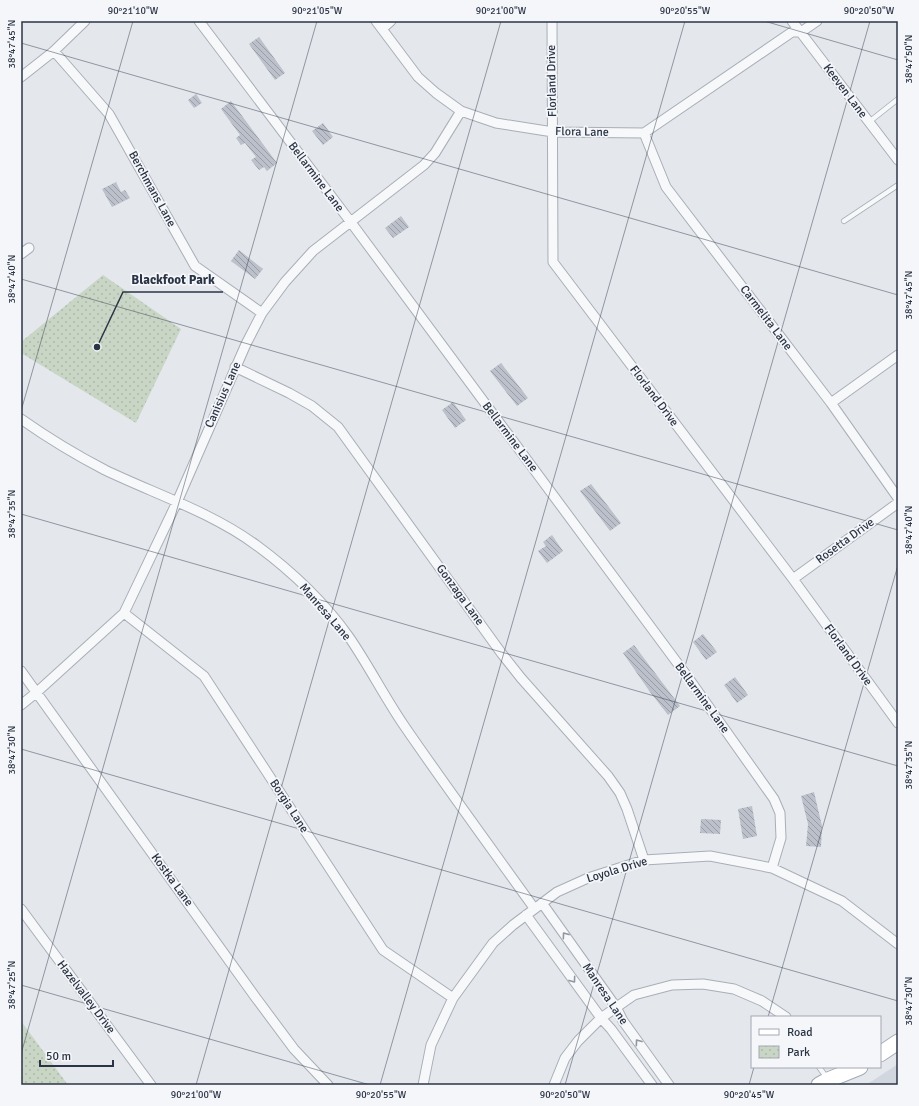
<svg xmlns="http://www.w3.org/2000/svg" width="919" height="1106" viewBox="0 0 919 1106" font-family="Signika,sans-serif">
  <defs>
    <pattern id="park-dots" width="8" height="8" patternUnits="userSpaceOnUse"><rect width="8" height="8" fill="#c9d6c5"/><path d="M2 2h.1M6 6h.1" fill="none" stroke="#adb8ab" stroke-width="1.8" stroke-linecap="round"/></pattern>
    <pattern id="building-back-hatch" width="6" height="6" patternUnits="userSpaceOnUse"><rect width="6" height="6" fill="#bbc0ca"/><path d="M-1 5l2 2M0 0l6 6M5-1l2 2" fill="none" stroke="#989da6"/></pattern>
  </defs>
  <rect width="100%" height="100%" fill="#e4e7ec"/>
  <!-- built -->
  <path fill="#d2d6de" d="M898 1064V1085H866Z"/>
  <!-- park -->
  <path fill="url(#park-dots)" d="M103 275 181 329 136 423 21 353V342Z
    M21 1021 68 1085H21Z"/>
  <!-- building -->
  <path fill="url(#building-back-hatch)" d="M259 37 285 73 275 80 249 44Z
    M196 94 202 103 194 108 188 100Z
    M231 101 277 163 267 171 264 167 259 170 251 160 256 157 245 143 241 145 236 138 240 135 221 109Z
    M323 123 333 137 323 145 312 131Z
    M116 182 121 192 125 190 130 198 112 207 102 189Z
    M401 216 409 227 393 238 385 228Z
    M239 250 263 269 255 279 231 261Z
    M501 363 528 398 517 406 490 371Z
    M453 402 466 420 455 428 442 410Z
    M591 484 621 523 610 531 580 491Z
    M552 535 563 551 547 563 538 551 546 546 543 542Z
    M703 634 717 652 706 660 693 642Z
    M634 645 680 706 668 715 650 692 623 653Z
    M735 677 748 695 737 703 724 685Z
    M814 792 822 826 821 847 806 846 808 824 801 796Z
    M752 806 757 836 743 839 738 809Z
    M701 819 721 820 720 834 700 833Z"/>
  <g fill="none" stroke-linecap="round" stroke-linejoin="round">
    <!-- lane casing -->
    <g stroke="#a9aeb7" stroke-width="6">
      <path id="lane" d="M869 122 898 99
        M844 221 898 185
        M819 1067 827 1078"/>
    </g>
    <!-- street casing -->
    <g stroke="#a9aeb7" stroke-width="11">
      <path id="street" d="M199 21 350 221 687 676 774 799 780 813 781 838 772 868
        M376 21 418 77 436 93 461 111 496 123 553 132 644 133 792 32H801L817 21
        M552 21 553 262 793 579 898 723
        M792 21 898 160
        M382 29 391 21
        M54 51 109 114 195 266 262 313
        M21 77 54 51 85 21
        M644 133 666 187 831 403 898 498
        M21 254 29 248
        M235 367 289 393 312 406 338 427 502 654 521 678 608 776 620 793 627 809 644 860
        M831 403 898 355
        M21 419C48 438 76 455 105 470 155 494 211 512 256 545 290 570 324 602 349 637 369 666 385 698 405 727 447 788 491 848 534 908
        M793 579 898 503
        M124 613 204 676 383 950 453 998
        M21 671 256 998 294 1049 328 1085
        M21 705 37 692 124 613 177 502 246 344 262 313 285 282 313 251 424 165 435 153 461 111
        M542 903 616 1007 623 1021 669 1085
        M21 909 151 1085
        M526 915 601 1018 611 1029 652 1085
        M423 1085 431 1045 453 998 493 943 513 925 557 892 588 878 644 860 710 856 772 868 842 901 898 944
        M554 1085 565 1058 578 1041 601 1018 634 995 672 985 703 984 734 989 762 1001 786 1017"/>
    </g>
    <!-- primary casing -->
    <g stroke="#a3abb8" stroke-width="17">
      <path id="primary" d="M880 1054 898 1042
        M819 1085 828 1080 860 1067"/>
    </g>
    <!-- lane -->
    <use href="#lane" stroke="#f7f8fa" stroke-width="4.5"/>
    <!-- street -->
    <use href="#street" stroke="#f7f8fa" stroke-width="9"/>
    <!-- primary -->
    <use href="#primary" stroke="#fff" stroke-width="15"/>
  </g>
  <!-- one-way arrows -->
  <defs><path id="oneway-chevron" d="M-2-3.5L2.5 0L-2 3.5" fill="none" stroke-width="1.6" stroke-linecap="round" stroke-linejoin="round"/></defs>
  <g stroke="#9196a0">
    <use href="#oneway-chevron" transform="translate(565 935) rotate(-126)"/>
    <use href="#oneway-chevron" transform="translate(573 980) rotate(54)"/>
    <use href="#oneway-chevron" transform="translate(638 1042) rotate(-126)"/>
  </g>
  <!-- ticks -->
  <path fill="none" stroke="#2b3445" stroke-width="1" stroke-opacity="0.45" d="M764 21 898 60M21 43 898 295M21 279 898 530M21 411 133 21M21 514 898 766M21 749 898 1001M21 985 370 1085M768 1017 898 565M21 1054 317 21M196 1085 501 21M380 1085 685 21M565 1085 870 21M749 1085 754 1067"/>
  <g text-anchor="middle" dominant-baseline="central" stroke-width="3.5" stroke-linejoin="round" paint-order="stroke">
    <!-- street labels -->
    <g font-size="12" fill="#2b3445" stroke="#f4f6f9">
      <text transform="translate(552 81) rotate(-91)">Florland Drive</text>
      <text transform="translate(845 91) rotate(53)">Keeven Lane</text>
      <text transform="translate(582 132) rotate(1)">Flora Lane</text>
      <text transform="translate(316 177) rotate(53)">Bellarmine Lane</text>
      <text transform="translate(152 189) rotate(61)">Berchmans Lane</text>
      <text transform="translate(766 318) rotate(53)">Carmelita Lane</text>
      <text transform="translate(223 395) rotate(-66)">Canisius Lane</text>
      <text transform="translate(654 396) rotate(53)">Florland Drive</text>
      <text transform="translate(510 437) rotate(53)">Bellarmine Lane</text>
      <text transform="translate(845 541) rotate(-36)">Rosetta Drive</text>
      <text transform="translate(460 595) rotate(54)">Gonzaga Lane</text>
      <text transform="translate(325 612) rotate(49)">Manresa Lane</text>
      <text transform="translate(848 655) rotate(54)">Florland Drive</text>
      <text transform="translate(702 698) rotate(54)">Bellarmine Lane</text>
      <text transform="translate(289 806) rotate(57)">Borgia Lane</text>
      <text transform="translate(617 870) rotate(-17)">Loyola Drive</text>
      <text transform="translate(172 880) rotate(54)">Kostka Lane</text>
      <text transform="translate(605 994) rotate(56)">Manresa Lane</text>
      <text transform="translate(86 997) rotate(53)">Hazelvalley Drive</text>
    </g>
  </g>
  <!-- callouts -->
  <path fill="none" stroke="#2b3445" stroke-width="1.5" d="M97 347L123 292H223"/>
  <circle fill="#2b3445" stroke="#f4f6f9" stroke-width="1.5" cx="97" cy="347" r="4"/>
  <g font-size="13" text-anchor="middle" font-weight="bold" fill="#2b3445" stroke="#f4f6f9" stroke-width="3.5" stroke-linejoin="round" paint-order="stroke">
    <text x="173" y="284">Blackfoot Park</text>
  </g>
  <!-- border -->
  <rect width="919" height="1106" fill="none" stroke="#f4f6f9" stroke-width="44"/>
  <!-- legend -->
  <rect x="751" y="1016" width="130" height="52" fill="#f4f6f9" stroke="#a4a8b1"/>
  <rect x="759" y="1029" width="20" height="6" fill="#ffffff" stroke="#a4a8b1"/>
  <text x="787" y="1036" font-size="12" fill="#2b3445">Road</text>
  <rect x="759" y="1046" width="20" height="12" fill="url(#park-dots)" stroke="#a4a8b1"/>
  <text x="787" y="1056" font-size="12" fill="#2b3445">Park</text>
  <!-- scale -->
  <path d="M40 1060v6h73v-6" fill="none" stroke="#2b3445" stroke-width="2"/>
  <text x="46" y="1060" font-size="12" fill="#2b3445" stroke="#f4f6f9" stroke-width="3" paint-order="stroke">50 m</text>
  <rect x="22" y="22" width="875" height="1062" fill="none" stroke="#2b3445" stroke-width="1.5"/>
  <g font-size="10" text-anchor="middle" fill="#2b3445">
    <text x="133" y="14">90°21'10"W</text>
    <text x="317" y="14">90°21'05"W</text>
    <text x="501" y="14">90°21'00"W</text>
    <text x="685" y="14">90°20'55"W</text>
    <text x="869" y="14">90°20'50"W</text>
    <text transform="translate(11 44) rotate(-90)" y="4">38°47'45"N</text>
    <text transform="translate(908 59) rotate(-90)" y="4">38°47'50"N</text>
    <text transform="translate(11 279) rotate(-90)" y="4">38°47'40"N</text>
    <text transform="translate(908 295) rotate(-90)" y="4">38°47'45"N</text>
    <text transform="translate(11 514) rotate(-90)" y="4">38°47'35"N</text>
    <text transform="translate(908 530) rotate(-90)" y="4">38°47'40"N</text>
    <text transform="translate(11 750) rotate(-90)" y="4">38°47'30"N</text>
    <text transform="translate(908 765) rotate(-90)" y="4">38°47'35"N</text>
    <text transform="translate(11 985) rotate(-90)" y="4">38°47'25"N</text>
    <text transform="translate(908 1001) rotate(-90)" y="4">38°47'30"N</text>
    <text x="196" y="1098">90°21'00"W</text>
    <text x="381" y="1098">90°20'55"W</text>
    <text x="565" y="1098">90°20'50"W</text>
    <text x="749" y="1098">90°20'45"W</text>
  </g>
</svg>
